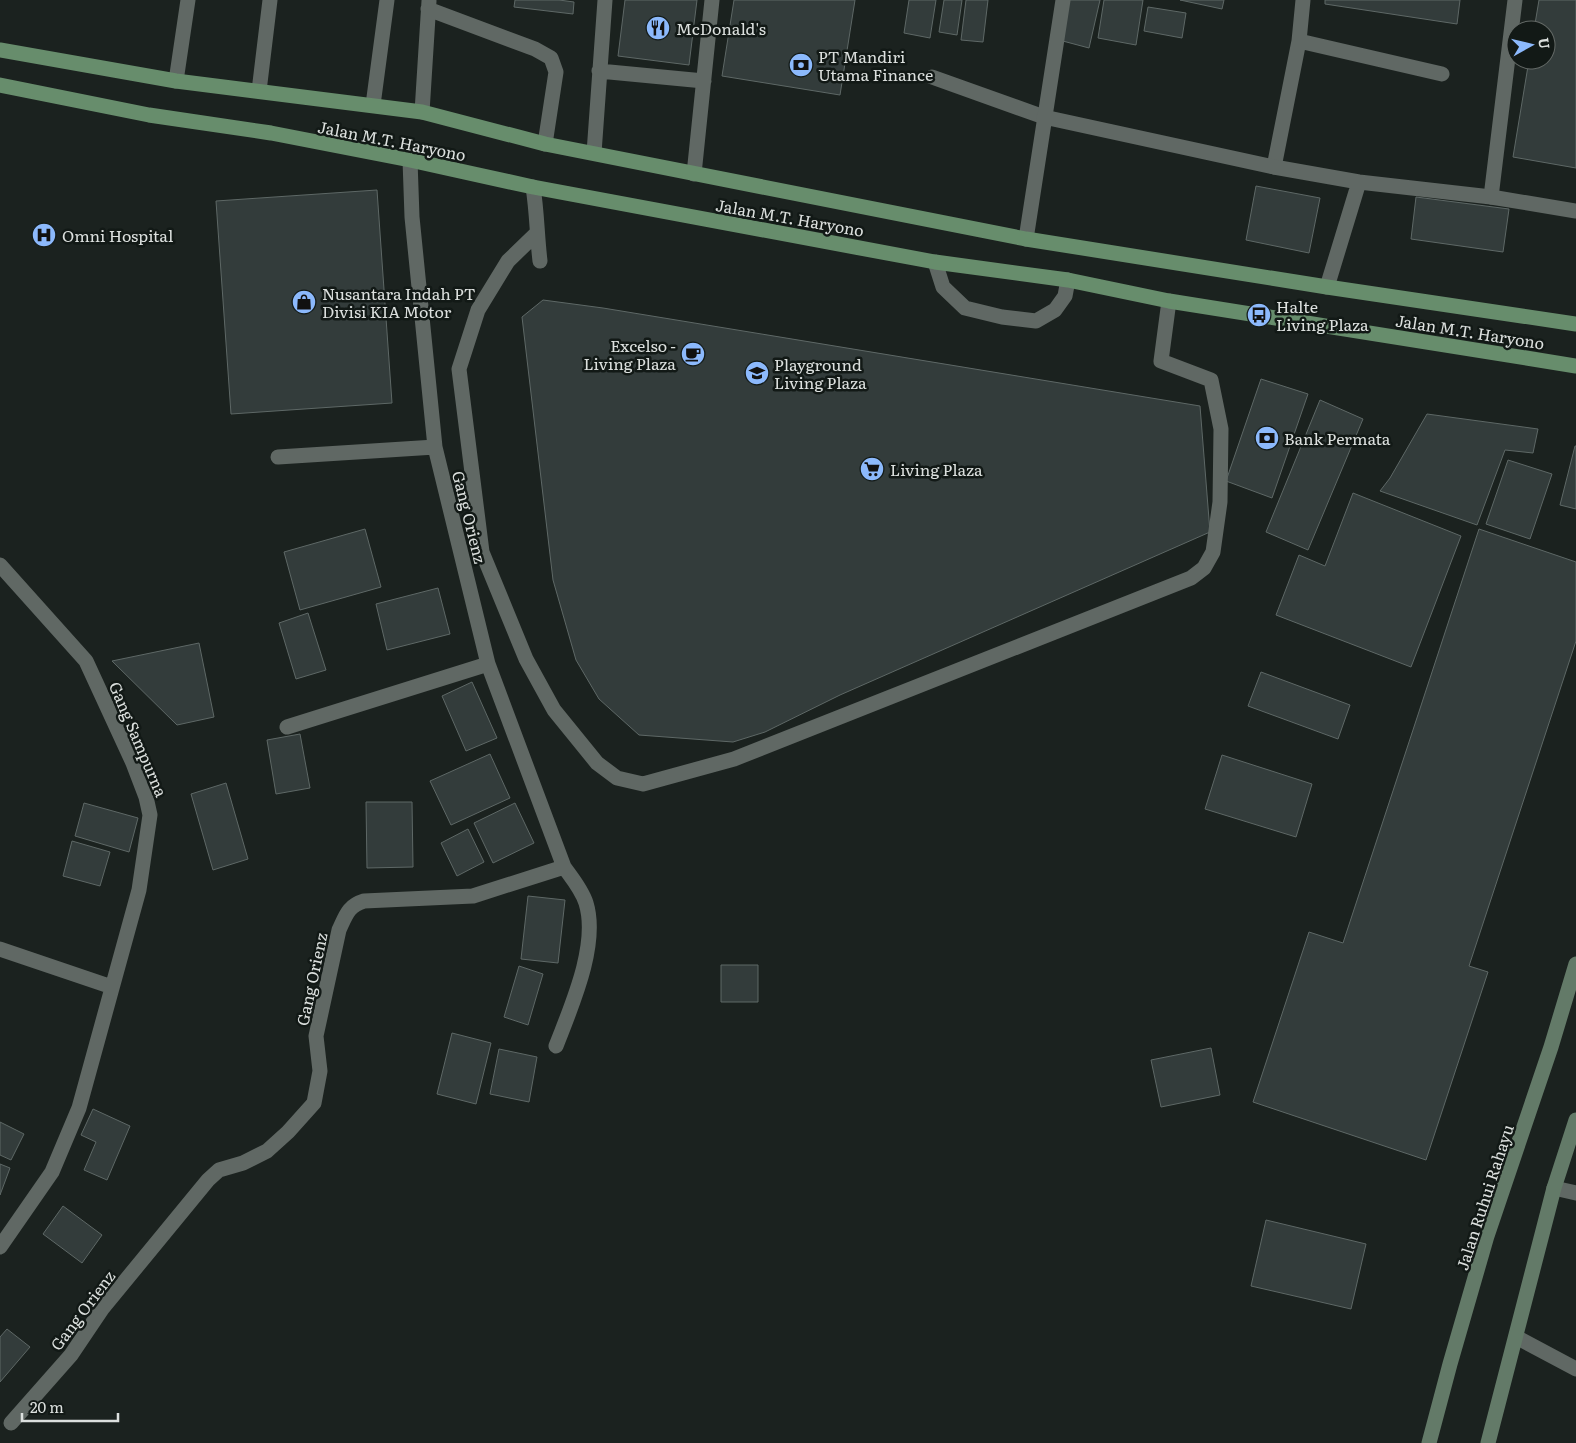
<svg xmlns="http://www.w3.org/2000/svg" width="1576" height="1443" viewBox="0 0 1576 1443" font-family="Literata,serif">
  <rect width="100%" height="100%" fill="#1b221f"/>
  <!-- building -->
  <path fill="#333c3b" stroke="#5e6866" d="M515 0H559L574 2 573 14 514 7Z
    M625 0H697L689 65 618 56Z
    M734 0H855L840 95 722 76Z
    M909 0H936L930 38 904 33Z
    M944 0H962L957 35 939 32Z
    M966 0H988L983 42 961 40Z
    M1068 0H1100L1089 48 1059 40Z
    M1104 0H1143L1136 45 1098 38Z
    M1180 0H1224L1222 9Z
    M1325 0H1460L1457 24 1325 4Z
    M1539 0H1576V168L1513 157 1529 60H1546V30H1534Z
    M1148 7 1186 13 1182 38 1144 31Z
    M1256 186 1320 198 1309 253 1246 240Z
    M377 190 392 403 231 414 216 201Z
    M1416 197 1509 209 1503 252 1411 239Z
    M543 300 603 308 1200 406 1210 532 840 695 765 732 733 742 639 735 599 699 576 660 553 580 522 317Z
    M1261 379 1308 394 1272 498 1226 481Z
    M1320 400 1363 419 1308 550 1266 532Z
    M1427 414 1538 429 1533 453 1505 450 1477 525 1380 491 1390 478Z
    M1575 446H1576V509L1560 505Z
    M1508 460 1552 474 1530 539 1486 524Z
    M1353 493 1461 536 1411 667 1276 615 1299 555 1325 566Z
    M365 529 381 587 300 610 284 552Z
    M1479 529 1576 562V641L1469 966 1488 972 1426 1160 1253 1102 1309 932 1343 943Z
    M438 588 450 634 387 650 376 604Z
    M308 613 326 670 296 679 279 623Z
    M199 643 214 717 177 725 112 661Z
    M1261 672 1350 705 1338 739 1248 706Z
    M472 682 497 738 466 751 442 696Z
    M300 734 310 788 276 794 267 740Z
    M490 754 510 798 451 825 430 781Z
    M1222 755 1312 784 1296 837 1205 809Z
    M226 783 248 859 213 870 191 794Z
    M366 802H412L413 867 367 868Z
    M84 803 138 818 129 852 75 836Z
    M515 803 534 843 493 863 474 823Z
    M468 829 484 862 457 876 441 843Z
    M72 841 110 852 100 886 63 876Z
    M528 896 565 900 558 963 521 959Z
    M721 965H758V1002H721Z
    M519 966 543 974 528 1025 504 1017Z
    M452 1033 491 1043 476 1104 437 1094Z
    M1211 1048 1220 1095 1161 1107 1151 1060Z
    M499 1049 537 1057 529 1102 490 1094Z
    M93 1109 130 1126 107 1180 84 1170 96 1142 81 1135Z
    M0 1122 24 1134 11 1160 0 1155Z
    M0 1164 10 1168 0 1195Z
    M63 1206 102 1235 82 1263 43 1234Z
    M1266 1220 1366 1244 1351 1309 1251 1286Z
    M7 1329 30 1347 0 1382V1337Z"/>
  <g fill="none" stroke-linecap="round" stroke-linejoin="round">
    <!-- lane -->
    <path stroke="#606864" stroke-width="15" d="M428 9 535 49 551 58 556 72 545 144
      M1299 41 1442 74
      M599 71 704 81
      M932 77 1044 117
      M176 81 188 0
      M259 91 270 0
      M373 105 387 0
      M422 112 429 1
      M594 153 605 0
      M1274 167 1299 41 1303 0
      M694 174 712 0
      M533 187C537 212 537 236 540 261
      M1491 197 1515 0
      M537 233 508 261 478 310 459 369 482 552 526 659 554 710 597 763 617 778 643 784 734 759 1191 578 1204 568 1213 552 1220 502 1221 429 1211 380 1161 361 1169 301
      M935 262 943 287 965 308 1002 317 1036 321 1055 310 1065 296 1068 280
      M1554 1188 1576 1193
      M1516 1337 1576 1369"/>
    <!-- street -->
    <path stroke="#606864" stroke-width="15" d="M1044 117 1274 167 1359 182 1491 197 1576 211
      M410 160 412 217 435 447 488 664 564 867C572 878 582 890 586 903 599 945 571 1007 556 1046
      M1026 239 1063 0
      M1327 287 1359 182
      M278 457 435 447
      M0 565 86 661 133 763 146 797 150 815 139 890 79 1108 52 1172 0 1247
      M287 727 488 664
      M0 949 112 987
      M11 1423 71 1355 102 1309 208 1180 219 1170 243 1163 267 1151 288 1132 314 1103 320 1071 316 1036 339 930C346 915 348 906 364 901L473 896 564 867"/>
    <!-- secondary -->
    <path stroke="#637a68" stroke-width="15" d="M1429 1443 1450 1364 1487 1236 1551 1047 1576 964
      M1488 1443 1554 1188 1576 1120"/>
    <!-- primary -->
    <path stroke="#678d6c" stroke-width="15" d="M0 50 176 81 422 112 545 144 1026 239 1327 287 1576 324
      M0 85 149 115 271 133 410 160 533 187 935 262 1068 280 1169 301 1576 366"/>
  </g>
  <!-- icons -->
  <defs>
    <g id="restaurant-disc" transform="scale(1.25)"><circle r="9.5" fill="#8cb9fc" stroke="#121916"/><path d="M-5-6h1v4h1v-4h1v4h1v-4h1v5L-1.5 .5V6h-2V.5L-5-1ZM5-6V6H3V1.5H1.5Q1.5-4 5-6Z" fill="#111"/></g>
    <g id="bank-disc" transform="scale(1.25)"><circle r="9.5" fill="#8cb9fc" stroke="#121916"/><path d="M-6-4H6V4H-6ZM0-2.3a2.3 2.3 0 1 0 0 4.6a2.3 2.3 0 1 0 0-4.6Z" fill="#111"/></g>
    <g id="hospital-disc" transform="scale(1.25)"><circle r="9.5" fill="#8cb9fc" stroke="#121916"/><path d="M-5-5h3v3.5h4V-5h3V5h-3V1.5h-4V5h-3Z" fill="#111"/></g>
    <g id="shop-disc" transform="scale(1.25)"><circle r="9.5" fill="#8cb9fc" stroke="#121916"/><path d="M-5-2.5h2.3a2.7 3.5 0 0 1 5.4 0H5L5.5 6h-11ZM-1.5-2.5h3a1.5 2.3 0 0 0-3 0Z" fill="#111"/></g>
    <g id="bus-disc" transform="scale(1.25)"><circle r="9.5" fill="#8cb9fc" stroke="#121916"/><path d="M-5-6H5V4H4V6H2V4H-2V6H-4V4H-5ZM-3.5-4V0h7V-4ZM-3.5 1.2v1.5H-2V1.2ZM2 1.2v1.5H3.5V1.2Z" fill="#111"/></g>
    <g id="cafe-disc" transform="scale(1.25)"><circle r="9.5" fill="#8cb9fc" stroke="#121916"/><path d="M-5.5-4.5H6V0H3Q3 3.5 0 3.5H-2.5Q-5.5 3.5-5.5 0ZM3-3.2v2h1.7v-2ZM-6 4.5H4V6H-6Z" fill="#111"/></g>
    <g id="school-disc" transform="scale(1.25)"><circle r="9.5" fill="#8cb9fc" stroke="#121916"/><path d="M0-5L7-2L0 1L-7-2ZM-4 1L0 2.5L4 1V4Q0 6-4 4Z" fill="#111"/></g>
    <g id="supermarket-disc" transform="scale(1.25)"><circle r="9.5" fill="#8cb9fc" stroke="#121916"/><path d="M-6-5.5h2.5l.6 2H6L4.5 2H-2.5L-4.4-4H-6ZM-1.5 3.2a1.3 1.3 0 1 0 .1 0ZM3 3.2a1.3 1.3 0 1 0 .1 0Z" fill="#111"/></g>
  </defs>
  <g fill-rule="evenodd">
    <use href="#restaurant-disc" x="658" y="28"/>
    <use href="#bank-disc" x="801" y="65"/>
    <use href="#hospital-disc" x="44" y="235"/>
    <use href="#shop-disc" x="304" y="302"/>
    <use href="#bus-disc" x="1259" y="315"/>
    <use href="#cafe-disc" x="693" y="354"/>
    <use href="#school-disc" x="757" y="373"/>
    <use href="#bank-disc" x="1267" y="438"/>
    <use href="#supermarket-disc" x="872" y="469"/>
  </g>
  <g text-anchor="middle" dominant-baseline="central" stroke-width="5" stroke-linejoin="round" paint-order="stroke">
    <!-- poi labels -->
    <g font-size="16" fill="#dce0de" stroke="#121916" text-anchor="start">
      <text x="676" y="28">McDonald's</text>
      <text x="818" y="56">PT Mandiri<tspan x="818" dy="18">Utama Finance</tspan></text>
      <text x="62" y="235">Omni Hospital</text>
      <text x="322" y="293">Nusantara Indah PT<tspan x="322" dy="18">Divisi KIA Motor</tspan></text>
      <text x="1276" y="306">Halte<tspan x="1276" dy="18">Living Plaza</tspan></text>
      <text x="676" y="345" text-anchor="end">Excelso -<tspan x="676" dy="18">Living Plaza</tspan></text>
      <text x="774" y="364">Playground<tspan x="774" dy="18">Living Plaza</tspan></text>
      <text x="1284" y="438">Bank Permata</text>
      <text x="890" y="469">Living Plaza</text>
    </g>
    <!-- street labels -->
    <g font-size="16" fill="#dce0de" stroke="#121916">
      <text transform="translate(392 140) rotate(11)">Jalan M.T. Haryono</text>
      <text transform="translate(790 217) rotate(10)">Jalan M.T. Haryono</text>
      <text transform="translate(1470 331) rotate(9)">Jalan M.T. Haryono</text>
      <text transform="translate(470 517) rotate(76)">Gang Orienz</text>
      <text transform="translate(139 739) rotate(67)">Gang Sampurna</text>
      <text transform="translate(311 979) rotate(-78)">Gang Orienz</text>
      <text transform="translate(1484 1197) rotate(-72)">Jalan Ruhui Rahayu</text>
      <text transform="translate(82 1310) rotate(-53)">Gang Orienz</text>
    </g>
  </g>
  <!-- north arrow -->
  <g transform="translate(1531 45) rotate(82)"><circle r="24" fill="#121916" stroke="#636966"/>
  <path d="M0-4L9 19L0 12L-9 19Z" fill="#8cb9fc"/>
  <text y="-8" font-size="14" font-weight="bold" text-anchor="middle" fill="#dce0de">U</text>
  </g>
  <!-- scale -->
  <path d="M22 1413v8h96v-8" fill="none" stroke="#dce0de" stroke-width="2.5"/>
  <text x="30" y="1413" font-size="15" fill="#dce0de" stroke="#121916" stroke-width="4" paint-order="stroke">20 m</text>
</svg>
